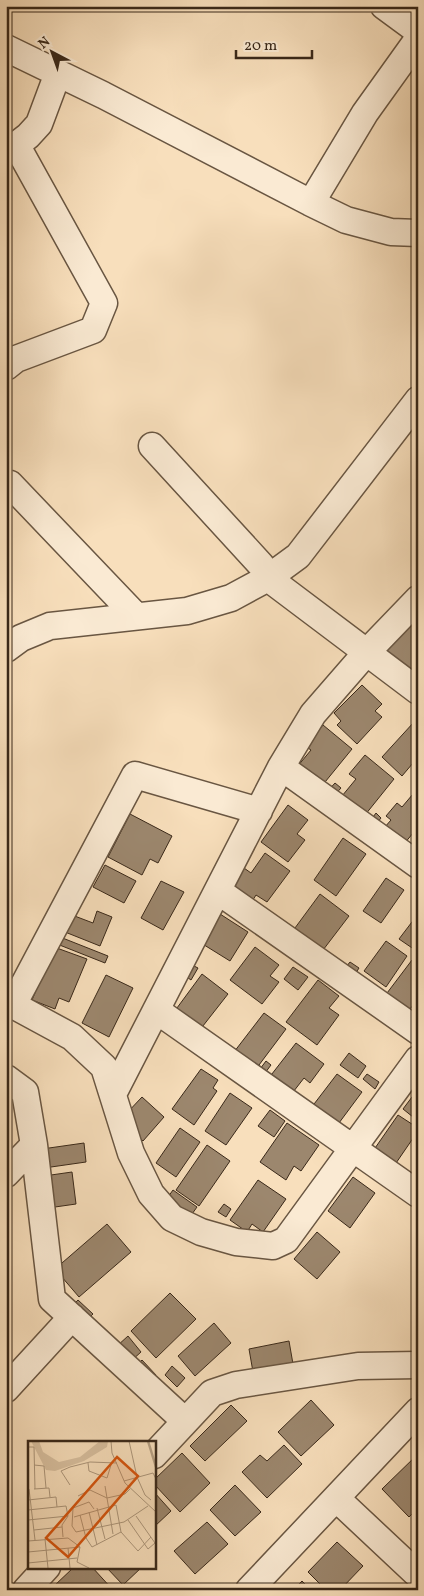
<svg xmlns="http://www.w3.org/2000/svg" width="424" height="1596" viewBox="0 0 424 1596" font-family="Vollkorn,serif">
  <rect width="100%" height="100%" fill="#f8dfbc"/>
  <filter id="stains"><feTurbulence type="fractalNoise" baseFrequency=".004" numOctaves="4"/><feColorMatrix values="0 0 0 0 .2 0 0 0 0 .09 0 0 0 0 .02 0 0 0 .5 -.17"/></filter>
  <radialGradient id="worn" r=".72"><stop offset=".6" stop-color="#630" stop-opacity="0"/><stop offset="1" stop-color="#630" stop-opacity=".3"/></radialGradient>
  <!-- building -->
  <path fill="#9c876e" stroke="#392819" d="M412 618 418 622V676L383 655Z
    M362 685 382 704 375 711 382 717 357 744 337 725 341 721 334 713Z
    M414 722 418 726V767L413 763 402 776 382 757Z
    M323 725 352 749 321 787 297 767 311 750 305 746Z
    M365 755 394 779 365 815 342 796 356 779 349 774Z
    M335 783 341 788 332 798 326 793Z
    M413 794 418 798V827L404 844 384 828 391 820 386 816 397 803 402 807Z
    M288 805 308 820 297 834 305 840 288 862 261 842Z
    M376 813 381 818 372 829 367 825Z
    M130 814 172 836 158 863 150 859 142 875 108 857Z
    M343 838 366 854 336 896 314 880Z
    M265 853 290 871 267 902 256 895 251 903 230 888 244 868 251 873Z
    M105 865 136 881 124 903 93 887Z
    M386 878 404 890 381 923 363 911Z
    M161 881 184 892 163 930 141 918Z
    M320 894 349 916 320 954 292 932Z
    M97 911 112 917 100 946 65 932 72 915 93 923Z
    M220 914 248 932 230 961 201 943Z
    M418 914V952L399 939Z
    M60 937 108 956 105 963 57 944Z
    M386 941 407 956 386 987 364 971Z
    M54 947 87 959 69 1002 59 998 55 1009 32 1000Z
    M255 947 279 965 270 976 279 982 262 1004 230 980Z
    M412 960 418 965V999L406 1014 384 997Z
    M350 962 359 968 352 979 342 972Z
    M190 964 198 968 191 980 184 975Z
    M293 967 308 977 298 990 284 979Z
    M202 974 228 994 199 1031 174 1012Z
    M106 975 133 988 109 1037 82 1023Z
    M318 980 339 996 329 1008 339 1015 317 1045 286 1022Z
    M264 1013 286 1029 256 1069 234 1052Z
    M296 1043 324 1064 310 1083 304 1078 290 1096 268 1079Z
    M349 1053 366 1066 358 1078 340 1065Z
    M266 1061 271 1065 262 1077 257 1073Z
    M201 1069 218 1080 213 1088 217 1091 194 1125 172 1109Z
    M337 1074 362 1092 336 1127 311 1108Z
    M367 1074 379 1082 375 1089 363 1079Z
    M418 1089V1121L403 1109Z
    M230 1093 252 1108 226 1145 205 1131Z
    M142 1097 164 1117 143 1141 129 1128 125 1115Z
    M270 1110 285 1121 274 1137 258 1126Z
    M398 1115 418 1128V1131L394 1166 373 1151Z
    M287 1123 319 1145 301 1171 294 1166 286 1180 260 1162Z
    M180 1128 200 1142 176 1177 156 1163Z
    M84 1143 86 1162 44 1168 42 1149Z
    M207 1145 230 1161 199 1206 176 1190Z
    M72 1172 76 1204 48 1208 44 1176Z
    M353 1177 375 1193 350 1228 328 1211Z
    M258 1180 286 1199 263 1232 252 1224 247 1232 230 1220Z
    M173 1190 197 1207 187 1221 163 1204Z
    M224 1204 231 1209 226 1217 218 1212Z
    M107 1224 131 1252 79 1297 55 1269Z
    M317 1232 340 1252 317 1279 294 1259Z
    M170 1293 196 1319 156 1358 131 1331Z
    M78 1300 93 1314 86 1321 72 1306Z
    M214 1323 231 1343 195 1376 178 1356Z
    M128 1336 141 1352 131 1361 117 1346Z
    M289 1341 293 1364 253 1372 249 1349Z
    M142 1360 156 1375 150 1380 137 1365Z
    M172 1366 185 1378 177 1387 165 1375Z
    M311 1400 334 1425 301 1456 278 1432Z
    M231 1405 247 1421 205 1461 190 1446Z
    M284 1445 302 1464 267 1498 242 1472 260 1455 267 1461Z
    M182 1453 210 1483 180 1512 154 1484V1480Z
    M418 1454V1508L409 1517 382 1489Z
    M235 1485 261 1512 235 1536 210 1510Z
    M154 1492 171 1511 154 1527Z
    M207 1522 228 1544 195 1574 174 1551Z
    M337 1542 363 1566 340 1590H326L308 1572Z
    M418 1546V1564L409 1554Z
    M74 1567H92L113 1590H58L54 1586Z
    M106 1567H142L123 1585Z
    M302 1581 311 1590H293Z"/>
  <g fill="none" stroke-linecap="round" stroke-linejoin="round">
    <!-- minor casing -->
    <g stroke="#695642" stroke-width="29">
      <path id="minor" d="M384 6 418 31
        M6 48 103 95 311 203 346 220 391 232 418 233
        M6 153 28 136 39 124 58 73
        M311 203 365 113 418 39
        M6 367 16 359 93 330 104 303 17 146
        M152 446 261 565 268 578 418 691
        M10 484 136 616
        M6 649 21 638 50 626 187 611 231 598 268 578 298 556 418 400
        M281 767 418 865
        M259 811 135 775 13 1005 72 1037 104 1067 131 1153 151 1194 172 1218 201 1232 236 1242 273 1246 286 1240 418 1059
        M218 891 418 1031
        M156 1010 418 1194
        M6 1078 25 1092 34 1145
        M113 1094 281 767 313 714 366 653 418 599
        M6 1174 34 1145 52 1299 185 1421
        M6 1389 72 1317
        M154 1455 212 1393 236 1385 358 1366 418 1365
        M336 1498 418 1575
        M26 1590 47 1567
        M249 1590 418 1411"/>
    </g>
    <!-- minor -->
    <use href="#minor" stroke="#faead3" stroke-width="26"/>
  </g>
  <!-- overview -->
  <g transform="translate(28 1441)">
    <rect width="128" height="128" fill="#f8dfbc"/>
    <path d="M3 0H11L15 11 31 21 52 16 72 0H80L79 6 56 20 27 30 18 29Z" fill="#d8c0a0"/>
    <path fill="none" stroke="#b7a185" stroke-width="2.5" d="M120 0 128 26"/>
    <path fill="none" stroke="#ac967b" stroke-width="1" d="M83 0 84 12 97 42 128 71M101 0 109 36 117 54 123 59M0 6H6L7 48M60 22 61 30 79 37 83 24M6 24 16 25 18 47M96 40 125 32 128 38M42 44 33 30 42 26 62 21 89 22M77 45 85 93M1 48 7 99M6 48 21 47 22 56M50 55 62 49 79 57 97 53 102 48M0 59 28 56 29 66M69 67 77 98M66 68 61 61 45 67 44 85 48 91 96 81 120 65M0 69 38 65 40 75M61 71 69 104M52 74 58 97 64 106 93 91 110 110 123 96M46 76 88 64 93 91M0 79 40 75 34 84 35 96M100 79 120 108 127 102 108 75M6 89 34 86M17 98 20 127M0 100 40 97 52 106 49 121 61 127M40 107 42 127M0 111 52 106M0 122 49 117"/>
    <path fill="#d6540d" fill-opacity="0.15" stroke="#d6540d" stroke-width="2.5" d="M89 16 110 35 40 116 18 97Z"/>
    <rect width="128" height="128" fill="none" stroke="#392819" stroke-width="2.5"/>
  </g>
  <!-- margin -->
  <rect width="424" height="1596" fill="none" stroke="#f8dfbc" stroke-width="25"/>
  <rect x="8" y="8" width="409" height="1581" fill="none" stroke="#392819" stroke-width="2.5"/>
  <rect x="12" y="12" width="399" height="1571" fill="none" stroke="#392819"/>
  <!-- north arrow -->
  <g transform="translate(52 52) rotate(319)" stroke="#faead3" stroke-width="4" paint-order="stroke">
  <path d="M0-4L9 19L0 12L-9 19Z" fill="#392819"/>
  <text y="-8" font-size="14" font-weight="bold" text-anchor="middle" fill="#392819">N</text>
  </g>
  <!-- scale -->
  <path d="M236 50v8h76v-8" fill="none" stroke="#392819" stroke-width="2.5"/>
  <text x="244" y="50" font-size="15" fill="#392819" stroke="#faead3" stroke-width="4" paint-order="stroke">20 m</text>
  <rect width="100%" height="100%" filter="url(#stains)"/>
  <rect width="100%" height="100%" fill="url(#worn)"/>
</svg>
